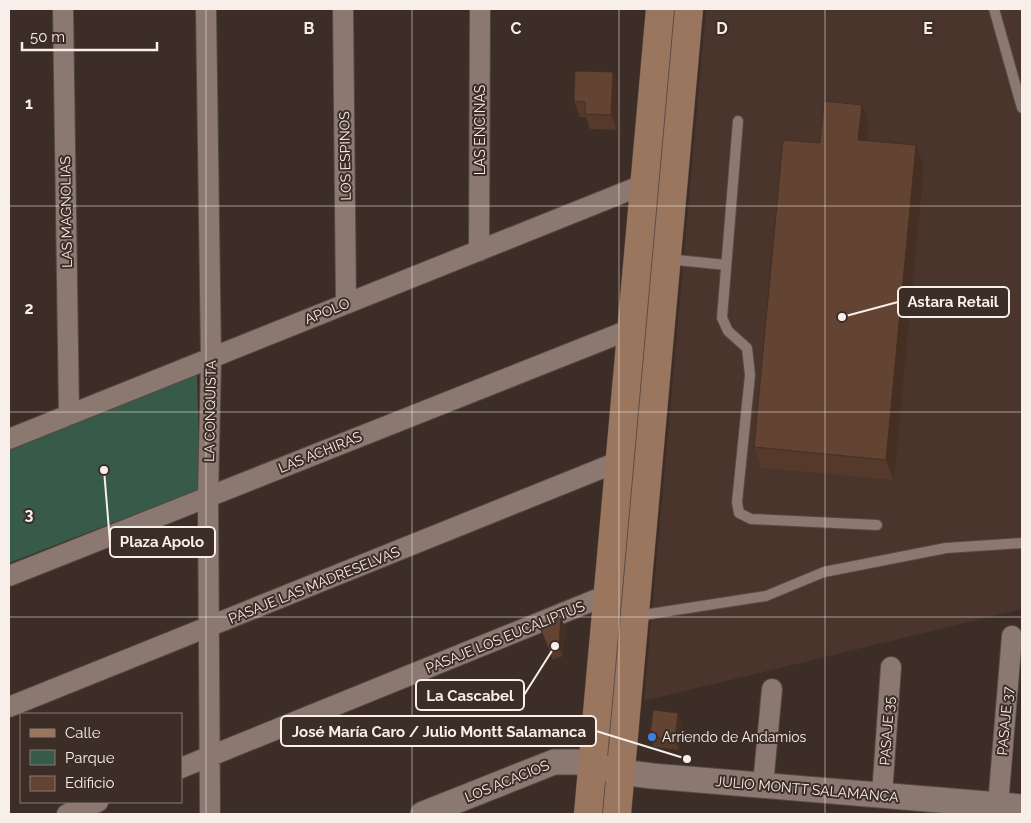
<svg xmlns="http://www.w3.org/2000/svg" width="1031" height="823" viewBox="0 0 1031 823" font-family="Raleway,sans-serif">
  <rect width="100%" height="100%" fill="#3c2d27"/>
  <!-- built -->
  <path fill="#4a352c" d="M706 9H1022V609L644 701Z"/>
  <!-- green -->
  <path fill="#385a49" d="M197 374 200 489 9 563V450Z"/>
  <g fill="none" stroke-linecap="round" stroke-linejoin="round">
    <!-- service casing -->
    <g stroke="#564944" stroke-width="12">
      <path id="service" d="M994 9 1022 108
        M738 121 722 318 728 331 747 348 750 375 737 502 739 513 751 519 877 525
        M667 259 726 265
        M637 616 766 596 824 572 946 548 1022 543"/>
    </g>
    <!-- minor casing -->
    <g stroke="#564944" stroke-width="22">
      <path id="minor" d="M63 9 69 415
        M206 9 211 358 208 496 210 814
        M343 9 346 304
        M479 251 480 9
        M9 439 645 184
        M9 576 631 329
        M9 707 620 461
        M181 768 607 595
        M763 785 772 689
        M882 795 891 667
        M998 805 1012 636
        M67 814 98 802"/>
    </g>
    <!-- tertiary casing -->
    <g stroke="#564944" stroke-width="27">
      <path id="tertiary" d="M423 814 554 762H578L621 772 652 776 1022 807"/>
    </g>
    <!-- secondary casing -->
    <g stroke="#564944" stroke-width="29">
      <path id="secondary" d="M588 814 660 9
        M617 814 689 9"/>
    </g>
    <!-- service -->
    <use href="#service" stroke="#8b7871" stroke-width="10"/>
    <!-- minor -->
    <use href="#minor" stroke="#8b7871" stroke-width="20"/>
    <!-- tertiary -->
    <use href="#tertiary" stroke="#8b7871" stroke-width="25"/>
    <!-- secondary -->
    <use href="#secondary" stroke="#9a765f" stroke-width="28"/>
  </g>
  <!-- wall -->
  <path fill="#553a2b" d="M619 88 617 130 590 129 586 117H580L574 101Z
    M862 105 869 125 867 141 924 166 894 480 761 468 754 447 820 143Z
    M561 617 565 628 563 656 553 660 539 625Z
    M678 713 682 723 679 750 654 747 650 737Z"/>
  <!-- shaded-wall -->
  <path fill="#452f23" d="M613 72 619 88 617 130 611 115Z
    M862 105 869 125 866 160 858 140Z
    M916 145 924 166 894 480 886 460Z
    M561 617 565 628 563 656 559 646Z
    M678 713 682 723 679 750 675 740Z"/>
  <!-- building -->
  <path fill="#634332" stroke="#452f23" d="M575 71 613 72 611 115 585 114V102L574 101Z
    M824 101 862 105 858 140 916 145 886 460 754 447 783 140 820 143Z
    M561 617 559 646 549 650 539 625Z
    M653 710 678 713 675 740 650 737Z"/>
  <!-- grid -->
  <path fill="none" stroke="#f8eeea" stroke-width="1" stroke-opacity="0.55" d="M206 9V814M412 9V814M619 9V814M825 9V814M9 206H1022M9 412H1022M9 617H1022"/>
  <!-- markers -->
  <circle fill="#3f7fe0" stroke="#3c2d27" stroke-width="2" cx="652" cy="737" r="5"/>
  <g text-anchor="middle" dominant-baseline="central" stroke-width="4" stroke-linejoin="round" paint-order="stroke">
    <!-- street labels -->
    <g font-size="14" fill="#f8eeea" stroke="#3c2d27">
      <text transform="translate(480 130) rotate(-90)">LAS ENCINAS</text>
      <text transform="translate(345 156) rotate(-91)">LOS ESPINOS</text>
      <text transform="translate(66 212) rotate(-91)">LAS MAGNOLIAS</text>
      <text transform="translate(327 311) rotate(-22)">APOLO</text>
      <text transform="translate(210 411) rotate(-89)">LA CONQUISTA</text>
      <text transform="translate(320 452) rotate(-22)">LAS ACHIRAS</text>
      <text transform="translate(314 585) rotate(-22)">PASAJE LAS MADRESELVAS</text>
      <text transform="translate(505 637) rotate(-22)">PASAJE LOS EUCALIPTUS</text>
      <text transform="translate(1005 721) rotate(-85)">PASAJE 37</text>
      <text transform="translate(887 731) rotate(-86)">PASAJE 35</text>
      <text transform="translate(507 781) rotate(-22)">LOS ACACIOS</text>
      <text transform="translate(807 789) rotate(5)">JULIO MONTT SALAMANCA</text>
    </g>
    <!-- poi labels -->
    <g font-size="14" fill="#f8eeea" stroke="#3c2d27" text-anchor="start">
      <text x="662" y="737">Arriendo de Andamios</text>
    </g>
  </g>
  <g font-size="16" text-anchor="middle" font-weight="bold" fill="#f8eeea" stroke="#3c2d27" stroke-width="4" stroke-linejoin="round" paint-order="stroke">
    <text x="309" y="34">B</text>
    <text x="516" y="34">C</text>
    <text x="722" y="34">D</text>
    <text x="928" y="34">E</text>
    <text x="29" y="109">1</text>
    <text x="29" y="314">2</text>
    <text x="29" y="520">3</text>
  </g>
  <!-- callouts -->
  <path fill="none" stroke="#f8eeea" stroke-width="2" d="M842 317L898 302M104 470L110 542M555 646L524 695M687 759L596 731"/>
  <g fill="#f8eeea" stroke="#3c2d27" stroke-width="2">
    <circle cx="842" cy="317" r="5"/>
    <circle cx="104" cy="470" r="5"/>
    <circle cx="555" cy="646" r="5"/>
    <circle cx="687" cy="759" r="5"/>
  </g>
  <g fill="#3c2d27" stroke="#f8eeea" stroke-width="2">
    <rect x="898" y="287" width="111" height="30" rx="5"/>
    <rect x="110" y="527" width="105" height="30" rx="5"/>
    <rect x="416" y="680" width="108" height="30" rx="5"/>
    <rect x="281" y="716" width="315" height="30" rx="5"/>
  </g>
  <g font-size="15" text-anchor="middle" font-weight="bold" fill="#f8eeea">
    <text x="953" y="307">Astara Retail</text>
    <text x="162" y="547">Plaza Apolo</text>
    <text x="470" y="701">La Cascabel</text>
    <text x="439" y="737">José María Caro / Julio Montt Salamanca</text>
  </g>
  <!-- border -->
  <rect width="1031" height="823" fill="none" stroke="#f8eeea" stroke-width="20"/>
  <!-- legend -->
  <rect x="20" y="713" width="162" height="90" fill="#3c2d27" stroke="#877a75"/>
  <rect x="30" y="729" width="25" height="8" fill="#9a765f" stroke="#877a75"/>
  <text x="65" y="738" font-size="15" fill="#f8eeea">Calle</text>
  <rect x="30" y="750" width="25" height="15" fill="#385a49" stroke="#877a75"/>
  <text x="65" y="763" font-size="15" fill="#f8eeea">Parque</text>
  <rect x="30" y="776" width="25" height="15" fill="#634332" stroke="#877a75"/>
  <text x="65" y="788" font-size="15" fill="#f8eeea">Edificio</text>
  <!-- scale -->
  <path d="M22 42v8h135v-8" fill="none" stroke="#f8eeea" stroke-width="2.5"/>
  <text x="30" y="42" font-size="15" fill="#f8eeea" stroke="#3c2d27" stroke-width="4" paint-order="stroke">50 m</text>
</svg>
